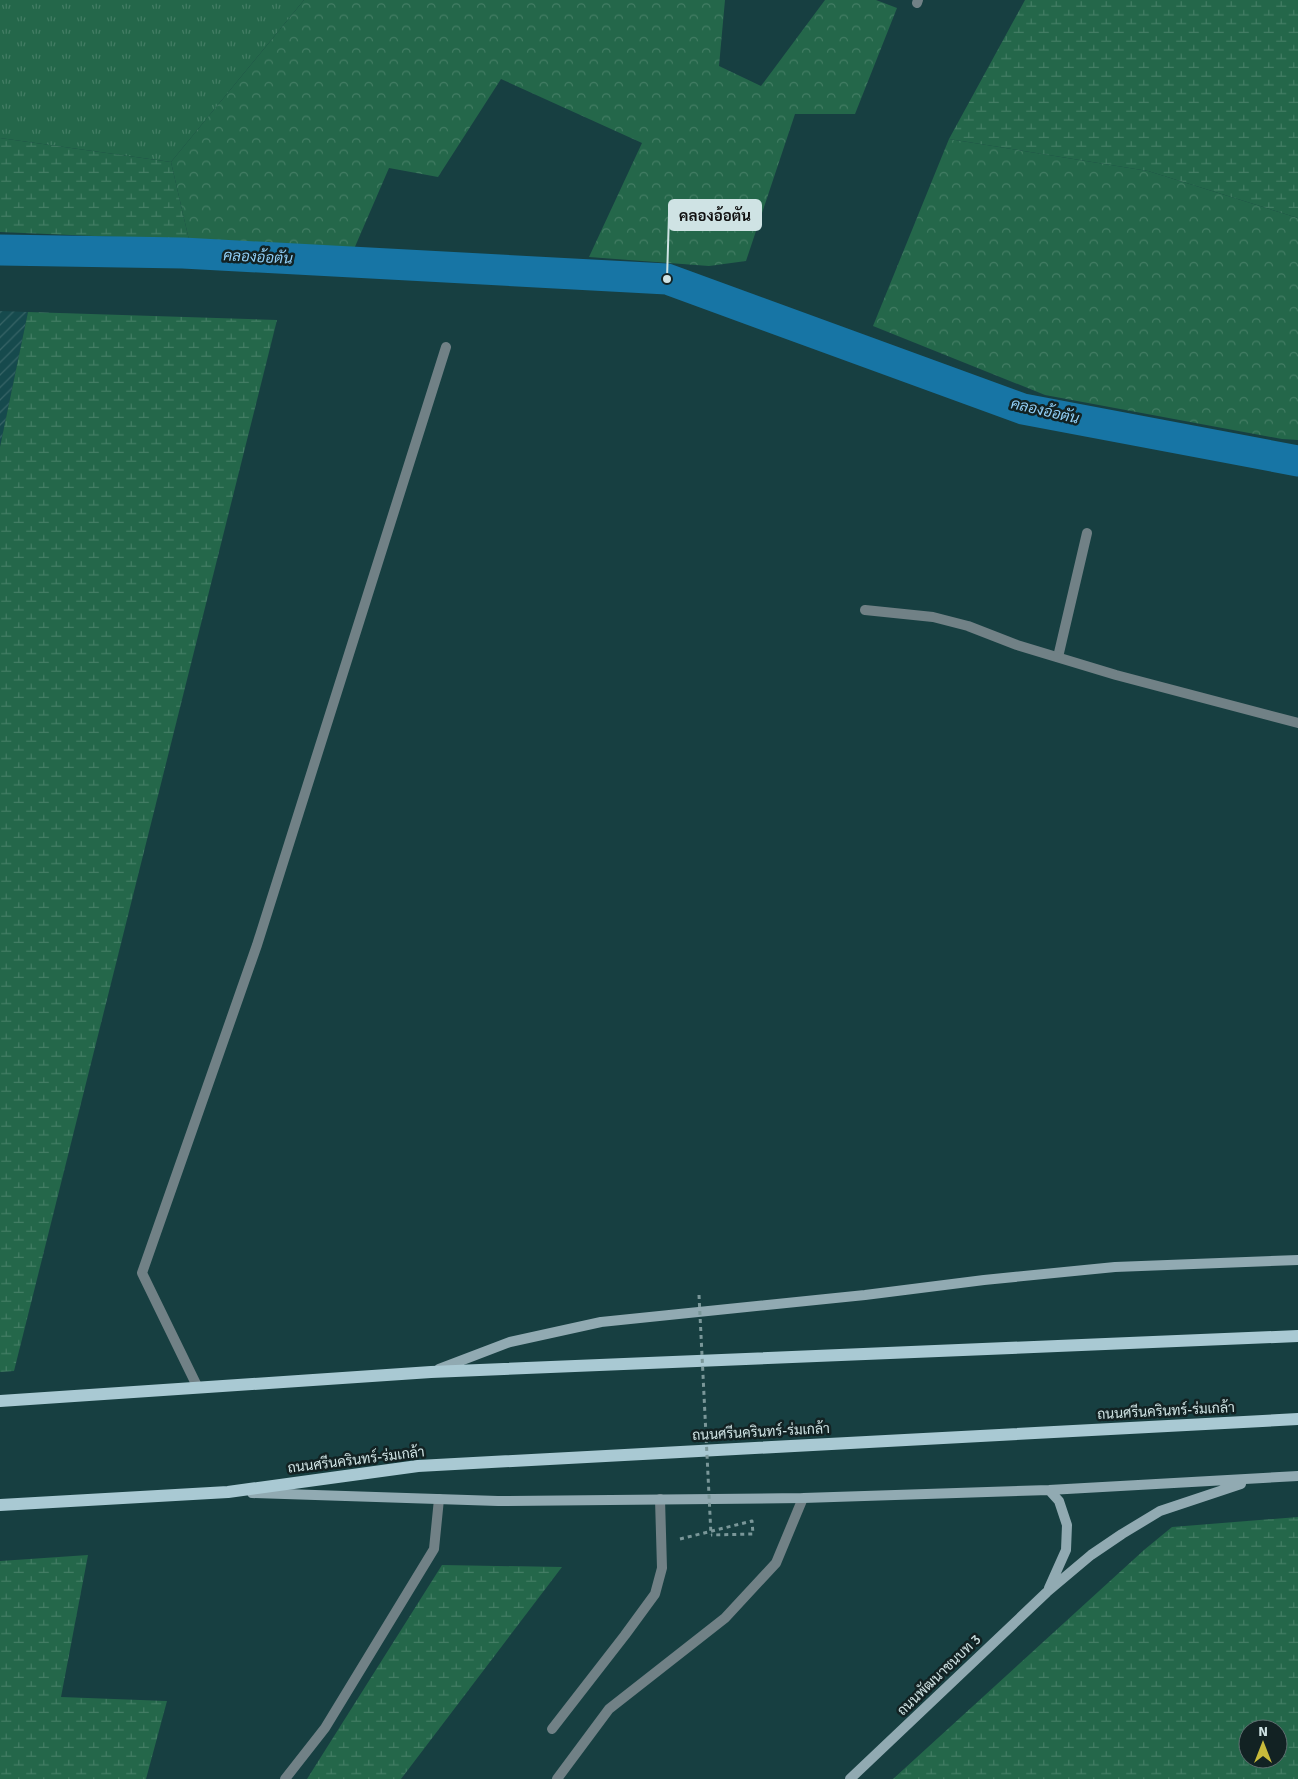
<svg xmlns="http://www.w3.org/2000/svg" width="1298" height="1779" viewBox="0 0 1298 1779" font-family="Signika,Sarabun,sans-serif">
  <defs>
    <pattern id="industrial-furrows" width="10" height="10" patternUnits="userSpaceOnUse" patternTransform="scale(1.25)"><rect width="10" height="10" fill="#164a4d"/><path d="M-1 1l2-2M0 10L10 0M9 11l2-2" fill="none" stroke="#376466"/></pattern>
    <pattern id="grass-tufts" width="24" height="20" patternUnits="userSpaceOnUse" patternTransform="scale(1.25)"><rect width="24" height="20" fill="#24674a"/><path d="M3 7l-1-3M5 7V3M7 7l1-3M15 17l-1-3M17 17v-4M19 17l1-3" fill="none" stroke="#437d64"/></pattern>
    <pattern id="forest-crowns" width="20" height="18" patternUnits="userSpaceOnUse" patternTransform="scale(1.25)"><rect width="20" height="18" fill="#24674a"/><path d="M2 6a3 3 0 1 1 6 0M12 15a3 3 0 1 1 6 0" fill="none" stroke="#437d64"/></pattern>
    <pattern id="wetland-marsh" width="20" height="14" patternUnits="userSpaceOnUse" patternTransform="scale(1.25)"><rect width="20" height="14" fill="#24674a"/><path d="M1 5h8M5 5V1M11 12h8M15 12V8" fill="none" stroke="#437d64"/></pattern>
  </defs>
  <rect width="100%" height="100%" fill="#173f41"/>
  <!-- industrial -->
  <path fill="url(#industrial-furrows)" d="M0 311 28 312 0 447Z"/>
  <!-- grass -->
  <path fill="url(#grass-tufts)" d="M0 0H304L171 162 0 138Z"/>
  <!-- forest -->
  <path fill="url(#forest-crowns)" d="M304 0H725L719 66 761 86 825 0H876L897 8 855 114H795L746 261 709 266 589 257 642 143 501 79 438 177 389 168 354 249 189 240 171 162Z
    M949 139 1148 171 1298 218V440L1282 439 1045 395 873 326Z"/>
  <!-- wetland -->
  <path fill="url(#wetland-marsh)" fill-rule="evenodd" d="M1025 0H1298V218L1148 171 949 139Z
    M0 138 171 162 189 240 0 232Z
    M28 312 277 320 14 1371 0 1372V447Z
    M1298 1517V1779H893L1144 1550 1172 1527ZM1248 1729H1278V1759H1248Z
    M88 1555 61 1697 167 1701 146 1779H0V1561Z
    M442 1565 562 1567 401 1779H307Z"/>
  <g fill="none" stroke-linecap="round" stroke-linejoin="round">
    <!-- canal -->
    <path stroke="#1775a5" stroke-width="31" d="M0 250 183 253 667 279 1023 409 1298 461"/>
    <!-- path -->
    <path stroke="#7a9799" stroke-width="3" stroke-dasharray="4 4" stroke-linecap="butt" d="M680 1539 752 1521 753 1534 711 1535"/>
    <!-- lane -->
    <path stroke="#718186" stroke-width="10" d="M917 3 918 0
      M1058 657 1087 533
      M198 1388 142 1273 257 945 446 347
      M552 1729 625 1635 655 1594 662 1568 660 1499
      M285 1779 325 1728 434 1549 439 1499
      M557 1779 609 1709 725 1618 776 1563 803 1498"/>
    <!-- street -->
    <path stroke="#718186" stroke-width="10" d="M865 610 933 617 968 626 1017 645 1116 675 1298 723"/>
    <!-- secondary -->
    <path stroke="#91aab2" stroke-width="10" d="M439 1369 510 1342 601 1322 865 1295 984 1280 1115 1267 1298 1260
      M252 1493 498 1501 803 1498 1049 1490 1298 1476
      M1049 1588 1066 1550 1067 1525 1059 1501 1049 1490
      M850 1779 1047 1592 1091 1555 1122 1534 1160 1511 1241 1484"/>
    <!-- primary -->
    <path stroke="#a9c9d3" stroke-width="12" d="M0 1401 431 1372 1298 1336
      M0 1505 228 1492 418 1466 1298 1419"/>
    <!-- path-bridge -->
    <path stroke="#7a9799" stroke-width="3" stroke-dasharray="4 4" stroke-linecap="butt" d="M699 1295 711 1535"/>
  </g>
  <g text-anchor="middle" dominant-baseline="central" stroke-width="5" stroke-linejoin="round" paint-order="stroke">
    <!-- street labels -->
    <g font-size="14" fill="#cfe3e4" stroke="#122223">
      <text transform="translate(1166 1411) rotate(-3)">ถนนศรีนครินทร์-ร่มเกล้า</text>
      <text transform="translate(761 1432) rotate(-3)">ถนนศรีนครินทร์-ร่มเกล้า</text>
      <text transform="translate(356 1460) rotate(-7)">ถนนศรีนครินทร์-ร่มเกล้า</text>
      <text transform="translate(939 1675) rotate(-44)">ถนนพัฒนาชนบท 3</text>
    </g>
    <!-- water labels -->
    <g font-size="15" font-style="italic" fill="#91cff7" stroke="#122223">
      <text transform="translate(258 257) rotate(3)">คลองอ้อตัน</text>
      <text transform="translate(1045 411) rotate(13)">คลองอ้อตัน</text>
    </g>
  </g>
  <!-- callouts -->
  <path fill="none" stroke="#cfe3e4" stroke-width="2" d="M667 279L669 215"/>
  <circle fill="#cfe3e4" stroke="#122223" stroke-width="2" cx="667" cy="279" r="5"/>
  <rect fill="#cfe3e4" stroke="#cfe3e4" stroke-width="2" x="669" y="200" width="92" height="30" rx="5"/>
  <g font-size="15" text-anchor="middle" font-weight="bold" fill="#111">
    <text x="715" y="221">คลองอ้อตัน</text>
  </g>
  <!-- north arrow -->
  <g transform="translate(1263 1744)"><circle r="24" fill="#122223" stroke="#5e6f70"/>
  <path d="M0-4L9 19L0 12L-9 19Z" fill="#c8bb3b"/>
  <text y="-8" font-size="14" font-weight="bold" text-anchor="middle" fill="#cfe3e4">N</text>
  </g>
</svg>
